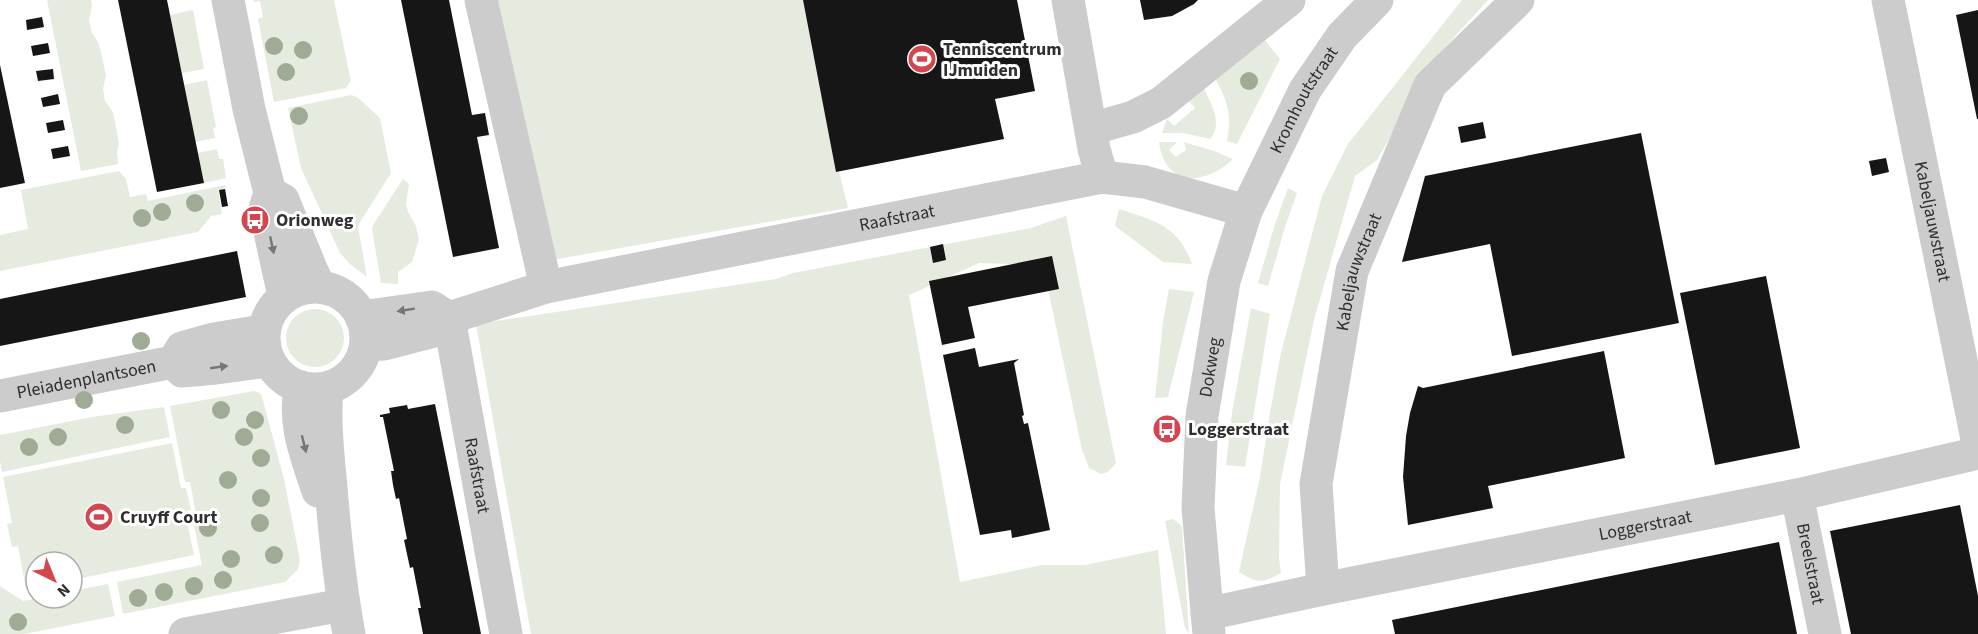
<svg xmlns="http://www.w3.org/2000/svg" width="1978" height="634" viewBox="0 0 1978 634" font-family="'Source Sans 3',sans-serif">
  <rect width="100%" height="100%" fill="#fff"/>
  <!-- green -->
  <path fill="#e5ebdf" d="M47 0H91L92 5 89 21 92 33 99 44 106 75 103 89 105 101 113 112 119 144 117 152 118 164 81 171Z
    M254 0H334L351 81 346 88 274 102 258 19 263 17 260 1 254 2Z
    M497 0H803L839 171 848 208 552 260Z
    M1462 0H1488L1438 55 1377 160 1355 176 1314 320 1280 484 1279 559 1281 573C1262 584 1256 583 1239 572L1260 477 1269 418 1281 353 1322 196 1348 144Z
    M193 10 204 69 182 73 170 15Z
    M1264 39 1280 59 1237 144 1227 141C1232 113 1228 103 1215 78Z
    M207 80 216 127 213 128 215 138 195 142 184 85Z
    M1204 89C1212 105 1223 124 1210 139L1183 133H1162L1167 119 1174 126 1195 108 1189 101Z
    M351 95 357 97 380 118 391 173 360 222 358 227 367 277 351 265 340 253 301 168 288 108Z
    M1159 142H1177L1169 150 1176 157 1186 150 1184 142 1214 151 1233 159C1205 186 1165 188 1159 142Z
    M217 149 219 159H223L226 178 204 183 198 153Z
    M119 171 126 179 130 197 146 194 148 201 225 185 226 188 218 190 222 214 211 216 198 232 0 271V235L28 229 21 190Z
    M403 179 409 184 406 204 408 212 416 226 419 239 412 262 398 272V284L381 283 372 229 373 225Z
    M1288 188 1297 193 1285 227 1268 286 1258 283 1275 224Z
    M1119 209C1155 221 1178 225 1192 264L1163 262 1115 226Z
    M1066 216 1116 463 1108 472 1101 474 1089 468 1082 450 1043 265 979 263 909 295 960 582 1042 565H1085L1158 550 1166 634H531L476 324 776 279 793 273 1031 228Z
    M1169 289 1194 292 1168 397 1155 398 1163 322Z
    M1251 308 1270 314 1245 467 1226 465 1232 413Z
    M286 338a29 29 0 1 1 58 0a29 29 0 1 1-58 0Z
    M254 391 260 393 262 397 284 479 300 560 298 569 285 582 123 614 117 582 202 565 192 516 196 514 190 482H185L170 406Z
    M164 407 170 437 2 472 0 461V435L92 417Z
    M172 443 181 488H186L191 510 185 511 194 555 72 580V562H36V587L26 589 18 546 12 547 7 524 12 523 3 477Z
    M1173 519 1182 526 1189 634 1185 628 1165 521Z
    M108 584 115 616 24 634H0V586L23 601 39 598H72V591Z"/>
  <!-- building -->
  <path fill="#161616" d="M118 0H167L204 183 157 192Z
    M401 0H449L472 115 485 113 489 135 477 137 499 248 453 257Z
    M803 0H1017L1035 91 995 99 1004 139 836 172Z
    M1140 0H1198L1194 4 1172 16 1144 20Z
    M1978 10V119H1977L1956 15Z
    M42 17 44 27 27 30 26 20Z
    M48 43 50 53 33 56 31 46Z
    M0 65 25 183 0 188Z
    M53 69 54 79 38 81 36 71Z
    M58 94 60 104 43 107 41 98Z
    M63 120 65 130 48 133 46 123Z
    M1483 122 1486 138 1461 143 1458 127Z
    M1641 133 1679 323 1512 356 1490 244 1402 262 1425 176Z
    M68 146 70 156 53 159 51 149Z
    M1886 158 1889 172 1872 176 1869 161Z
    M225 189 228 206 222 207 219 190Z
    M943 244 946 260 933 263 930 247Z
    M237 251 246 297 0 346V299Z
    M1052 256 1059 289 968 307 975 338 942 345 929 281Z
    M1766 276 1800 448 1715 465 1680 293Z
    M975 348 979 367 1019 359 1014 363 1024 415 1022 416 1024 424 1028 423 1050 530 1012 538 1011 530 980 535 943 355Z
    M1604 351 1625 458 1488 486 1493 508 1408 525 1403 477 1406 436 1410 413 1418 386 1423 388Z
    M435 404 463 543 481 634H423L418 608H421L413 567 410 568 404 540 407 539 399 498 396 499 393 485 391 471H394L383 417H380V415L390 413 389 408 407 405 408 409Z
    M1960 505 1978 596V634H1851L1830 531Z
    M1779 542 1797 634H1395L1392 620Z"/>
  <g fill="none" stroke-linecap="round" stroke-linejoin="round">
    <!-- minor -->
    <g stroke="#ccc" stroke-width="33">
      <path d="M228 0 249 109 270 193 265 209 284 296"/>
      <path d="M481 0 546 287"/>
      <path d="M1068 0 1094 149 1102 177"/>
      <path id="s1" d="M1888 0 1978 444"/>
      <path d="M1091 129 1133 117 1161 103 1289 0"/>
      <path d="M270 193 283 200 311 269 319 286"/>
      <circle cx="315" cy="338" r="51"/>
      <path id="s2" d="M361 317 432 307 449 318 506 634"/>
      <path id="s3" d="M366 345 384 344 434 331 449 318 546 287 1102 177 1145 182 1246 211"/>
      <path d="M173 362 182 371 216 368 269 361"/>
      <path d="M301 387C292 422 307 458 318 491"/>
      <path d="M327 388C324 421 328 455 331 488 335 537 340 586 349 634"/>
      <path id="s4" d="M0 396 173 362 182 348 214 339 262 331"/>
      <path id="s5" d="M1797 495 1825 634"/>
      <path id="s6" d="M1323 589 1316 484 1352 271 1430 85 1518 0"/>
      <path id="s7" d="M1207 614 1323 589 1797 495 1978 453"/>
      <path d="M185 634 343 605"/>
      <path id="s8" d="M1209 634 1198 508 1202 416 1224 281 1246 211 1305 90 1342 36 1377 0"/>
    </g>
  </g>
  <!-- trees -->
  <g fill="#a0ab96">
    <circle cx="274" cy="46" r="9"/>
    <circle cx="303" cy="50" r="9"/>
    <circle cx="286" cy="72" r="9"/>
    <circle cx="1249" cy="81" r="9"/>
    <circle cx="299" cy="116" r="9"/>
    <circle cx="195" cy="203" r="9"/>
    <circle cx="162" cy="212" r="9"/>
    <circle cx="142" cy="218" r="9"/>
    <circle cx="141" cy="341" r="9"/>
    <circle cx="84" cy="400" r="9"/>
    <circle cx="221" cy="410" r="9"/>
    <circle cx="255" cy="420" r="9"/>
    <circle cx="125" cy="425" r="9"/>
    <circle cx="58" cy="437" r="9"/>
    <circle cx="244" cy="437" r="9"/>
    <circle cx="29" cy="447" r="9"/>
    <circle cx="261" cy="458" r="9"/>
    <circle cx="228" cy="480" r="9"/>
    <circle cx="261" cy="498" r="9"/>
    <circle cx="260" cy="523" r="9"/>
    <circle cx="208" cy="528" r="9"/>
    <circle cx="274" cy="555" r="9"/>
    <circle cx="231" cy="559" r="9"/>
    <circle cx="223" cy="580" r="9"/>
    <circle cx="194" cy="586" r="9"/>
    <circle cx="164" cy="592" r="9"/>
    <circle cx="138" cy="598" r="9"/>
    <circle cx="18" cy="622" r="9"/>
  </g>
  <!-- one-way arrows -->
  <defs><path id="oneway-solid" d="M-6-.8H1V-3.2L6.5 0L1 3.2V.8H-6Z" transform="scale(1.5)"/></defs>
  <g fill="#767676">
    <use href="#oneway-solid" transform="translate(272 245) rotate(78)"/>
    <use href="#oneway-solid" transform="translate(406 310) rotate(171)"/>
    <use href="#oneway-solid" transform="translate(219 367) rotate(-8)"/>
    <use href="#oneway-solid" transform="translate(304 444) rotate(76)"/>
  </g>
  <!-- icons -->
  <defs>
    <g id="stadium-disc" transform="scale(1.5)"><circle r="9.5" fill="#d2464f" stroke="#fff"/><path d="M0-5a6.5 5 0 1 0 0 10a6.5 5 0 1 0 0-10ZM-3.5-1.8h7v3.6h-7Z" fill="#fff"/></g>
    <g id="bus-disc" transform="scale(1.5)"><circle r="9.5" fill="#d2464f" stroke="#fff"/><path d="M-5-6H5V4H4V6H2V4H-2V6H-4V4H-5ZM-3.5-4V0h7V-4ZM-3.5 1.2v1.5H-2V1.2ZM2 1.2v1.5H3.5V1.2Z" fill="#fff"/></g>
  </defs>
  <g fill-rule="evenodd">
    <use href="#stadium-disc" x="922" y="59"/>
    <use href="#bus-disc" x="255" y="220"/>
    <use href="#bus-disc" x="1167" y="429"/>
    <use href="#stadium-disc" x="99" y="517"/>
  </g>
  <g text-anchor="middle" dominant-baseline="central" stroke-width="6" stroke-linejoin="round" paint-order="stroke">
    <!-- poi labels -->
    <g font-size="18" font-weight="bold" fill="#2f2f2f" stroke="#fff" text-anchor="start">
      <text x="943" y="49">Tenniscentrum<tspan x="943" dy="21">IJmuiden</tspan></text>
      <text x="276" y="220">Orionweg</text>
      <text x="1188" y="429">Loggerstraat</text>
      <text x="120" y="517">Cruyff Court</text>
    </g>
    <!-- street labels -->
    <g font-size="18" fill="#2f2f2f" stroke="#fff">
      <text stroke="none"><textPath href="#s8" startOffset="554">Kromhoutstraat</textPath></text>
      <text stroke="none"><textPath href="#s3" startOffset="549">Raafstraat</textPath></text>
      <text stroke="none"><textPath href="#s1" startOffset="226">Kabeljauwstraat</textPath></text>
      <text stroke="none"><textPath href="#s6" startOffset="322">Kabeljauwstraat</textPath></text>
      <text stroke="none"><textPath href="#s8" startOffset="268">Dokweg</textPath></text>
      <text stroke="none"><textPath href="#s4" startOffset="88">Pleiadenplantsoen</textPath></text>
      <text stroke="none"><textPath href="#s2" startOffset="252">Raafstraat</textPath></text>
      <text stroke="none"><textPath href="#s7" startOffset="447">Loggerstraat</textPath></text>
      <text stroke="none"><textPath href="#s5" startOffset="70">Breelstraat</textPath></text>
    </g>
  </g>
  <!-- north arrow -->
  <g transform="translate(54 580) rotate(137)"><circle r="28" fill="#ffffff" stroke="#acacac" stroke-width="1.5"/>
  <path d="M0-4.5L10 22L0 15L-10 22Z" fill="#d2464f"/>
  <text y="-9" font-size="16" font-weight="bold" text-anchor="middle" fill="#2f2f2f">N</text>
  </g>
</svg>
